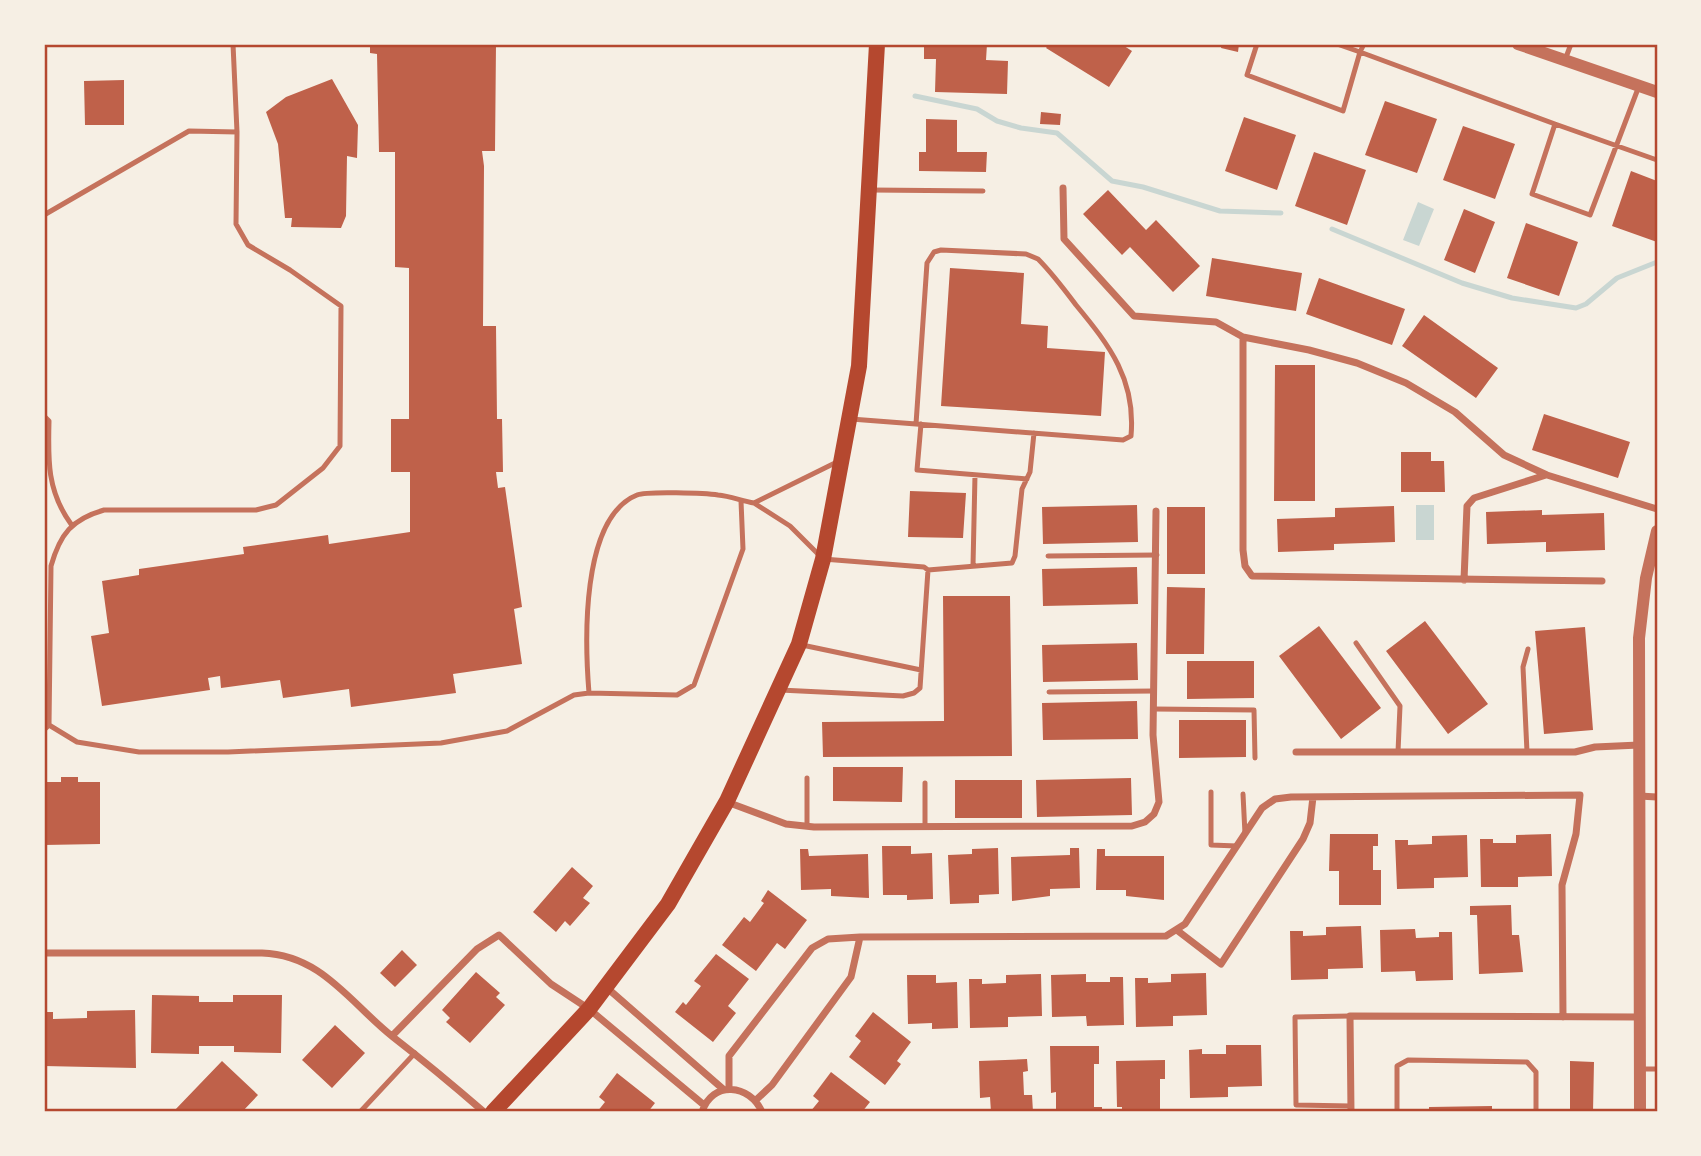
<svg xmlns="http://www.w3.org/2000/svg" width="1701" height="1156" viewBox="0 0 1701 1156" font-family="Manrope,sans-serif">
  <rect width="100%" height="100%" fill="#f6efe4"/>
  <!-- water -->
  <path fill="#c9d6d2" d="M1418 202 1434 209 1419 246 1403 240Z
    M1416 505H1434V540H1416Z"/>
  <g fill="none" stroke-linecap="round" stroke-linejoin="round">
    <!-- stream -->
    <path stroke="#c9d6d2" stroke-width="5" d="M915 96 977 109 997 121 1021 128 1057 133 1112 181 1143 187 1220 211 1281 213
      M1332 229 1462 283 1512 298 1576 308 1586 304 1617 278 1657 262"/>
  </g>
  <!-- building -->
  <path fill="#bf614a" d="M370 44H496L495 151H482L484 166 483 326H496L497 419H502L503 472H496L498 488 505 487 522 607 514 609 522 664 453 674 456 693 351 707 349 689 283 698 280 680 221 688 220 676 208 678 210 690 102 706 91 636 109 633 102 581 139 575V569L244 554 243 547 328 535 329 544 410 532V472H391V419H409V268L395 267V152H379L377 54 370 53Z
    M924 44H987L986 60 1008 61 1007 94 935 92 936 59H924Z
    M1049 44H1121L1132 51 1109 87 1046 48Z
    M1222 44H1239L1238 52 1221 48Z
    M332 79 358 125 357 158 347 156 346 216 341 228 291 227 292 218H285L278 144 266 112 286 97Z
    M124 80V125H85L84 81Z
    M1385 101 1437 119 1417 173 1365 155Z
    M1041 112 1061 114 1060 125 1040 124Z
    M1244 117 1296 135 1277 190 1225 171Z
    M926 119 957 120V152H987L986 172 919 171V152H926Z
    M1463 126 1515 144 1495 199 1443 180Z
    M1314 152 1366 170 1347 225 1295 206Z
    M1631 171 1657 181V242L1612 226Z
    M1108 190 1146 230 1156 220 1200 266 1173 292 1130 247 1122 255 1083 214Z
    M1464 209 1495 222 1475 273 1444 260Z
    M1526 223 1578 242 1559 296 1507 278Z
    M1212 258 1302 273 1296 311 1206 296Z
    M950 268 1024 273 1021 324 1048 326 1047 348 1105 352 1101 416 941 406Z
    M1319 278 1405 309 1392 345 1306 314Z
    M1424 315 1498 368 1476 398 1402 346Z
    M1275 365H1315V501H1274Z
    M1544 414 1630 442 1618 478 1532 450Z
    M1401 452H1431V461H1444L1445 492H1401Z
    M910 491 966 493 963 538 908 537Z
    M1137 505 1138 542 1043 544 1042 507Z
    M1394 506 1395 542 1334 544V550L1278 552 1277 519 1335 517V508Z
    M1167 507H1205V574H1167Z
    M1542 510V515L1604 513 1605 550 1546 552V542L1487 544 1486 512Z
    M1137 567 1138 604 1043 606 1042 569Z
    M1167 587 1205 588 1204 654H1166Z
    M943 596H1010L1012 756 823 757 822 722 944 721Z
    M1425 621 1488 704 1448 734 1386 651Z
    M1319 626 1381 708 1341 739 1279 656Z
    M1585 627 1593 730 1544 734 1535 631Z
    M1137 643 1138 680 1043 682 1042 645Z
    M1187 661H1254V698L1187 699Z
    M1137 701 1138 739 1043 740 1042 703Z
    M1179 720H1246V757L1179 758Z
    M833 767H903L902 802 833 801Z
    M61 777H78V782H100V844L44 845V782H61Z
    M1131 778 1132 815 1037 817 1036 780Z
    M955 780H1022V818H955Z
    M1330 834H1378V846H1373V870H1381V905H1339V871H1329Z
    M1551 834 1552 876 1518 877V887H1481L1480 839H1493V843H1516V835Z
    M1467 835 1468 877 1434 878V888L1397 889 1395 840H1408V845L1432 844V836Z
    M882 846H911V854L932 853 933 899 907 900V895H883Z
    M998 848 999 894 979 895V903L950 904 948 855 972 854V849Z
    M1070 848H1079L1080 888 1050 889V896L1012 901 1011 857 1070 855Z
    M800 849H808L809 856 868 854 869 898 831 896V889L801 890Z
    M1097 849H1105V856H1164V900L1126 896V890H1096Z
    M572 867 593 886 583 898 590 903 570 926 565 921 556 932 533 912Z
    M768 890 807 920 785 949 777 943 756 971 722 945 744 917 750 922 764 903 761 901Z
    M1511 905 1512 935H1519L1523 972 1479 974 1477 915H1470V906Z
    M1361 926 1363 968 1328 969V979L1291 980 1290 931H1303V936L1326 935V927Z
    M1415 929 1416 938 1439 937V932H1452L1453 980 1416 981 1415 971 1381 972 1380 930Z
    M402 950 417 965 395 987 380 973Z
    M716 954 749 979 728 1006 736 1013 713 1042 675 1012 683 1002 686 1005 701 986 694 981Z
    M476 972 500 993 496 997 505 1005 470 1043 446 1022 450 1018 442 1010Z
    M1206 973 1207 1015 1173 1016V1026L1136 1027 1135 978H1148V983L1171 982V974Z
    M1041 974 1042 1016 1008 1017V1027L970 1028 969 979H982V984L1006 983V975Z
    M1086 974V982H1110V977H1123L1124 1025 1087 1026 1086 1016 1052 1017 1051 975Z
    M907 975H936V983L957 982 958 1028 932 1029V1023L908 1024Z
    M152 995 199 996V1002H233V995H282L281 1053 234 1052V1046H199V1054L151 1053Z
    M135 1010 136 1068 44 1066V1012H53V1019L87 1018V1011Z
    M873 1012 911 1042 897 1061 901 1064 885 1085 849 1057 861 1041 855 1036Z
    M335 1025 365 1053 332 1088 302 1060Z
    M1226 1045H1261L1262 1086 1228 1087V1097L1190 1098 1189 1050 1202 1049V1054H1226Z
    M1050 1046H1099V1064H1094V1107H1102V1112H1056V1092L1051 1093Z
    M1027 1059 1028 1071 1023 1072 1024 1095H1032L1033 1112H991L990 1097 980 1098 979 1061Z
    M1165 1060V1079H1160V1112H1122V1107H1117L1116 1061Z
    M222 1061 258 1095 242 1112H173Z
    M1570 1061 1594 1062 1593 1112H1570Z
    M831 1072 870 1102 862 1112H810L819 1101 813 1096Z
    M617 1073 655 1103 648 1112H597L605 1102 599 1097Z
    M1492 1106V1112H1429V1107Z"/>
  <g fill="none" stroke-linecap="round" stroke-linejoin="round">
    <!-- service -->
    <path stroke="#c5725c" stroke-width="5" d="M233 44 237 132
      M1257 44 1247 75 1343 111 1360 52 1337 44
      M1364 44 1360 52 1555 124 1532 194 1590 215 1639 86
      M1565 60 1571 44
      M1555 124 1657 160
      M871 190 983 191
      M44 215 189 131 237 132 236 224 248 245 290 270 341 306 340 446 323 468 276 505 256 510H104C72 519 60 534 51 566L49 725
      M44 416 49 421C48 460 47 491 71 524
      M851 419 916 424 927 263 934 252 941 250 1026 254 1038 259C1052 273 1064 289 1076 305 1110 346 1136 380 1131 436L1123 440 916 424
      M921 424 917 470 1027 479
      M741 501 743 549 694 685 677 695 589 693C585 644 580 518 637 495 646 491 706 493 718 495 730 496 742 501 754 503
      M1048 556 1157 555
      M973 566 975 475
      M928 570 1012 563 1015 556 1022 489 1030 472 1034 433
      M1356 643 1400 706 1398 752
      M802 645 921 670
      M780 690 903 696 914 693 920 688 928 570 924 567 823 559 790 526 754 503 837 462
      M1049 692 1154 691
      M1154 709 1254 710 1255 758
      M44 730 49 725 77 742 139 752H228L441 743 507 731 574 695 589 693
      M1527 752 1523 667 1528 649
      M807 778V826
      M1211 792V845L1237 846
      M1243 794 1245 834
      M925 827V783
      M1350 1016 1295 1017 1296 1105 1351 1106
      M1639 1069H1657
      M360 1112 415 1053
      M1397 1112V1066L1408 1060 1527 1062 1536 1072V1112"/>
    <!-- minor -->
    <path stroke="#c5725c" stroke-width="7" d="M1063 188 1064 239 1134 316 1216 322 1243 337 1309 350 1357 363 1406 383 1455 412 1504 455 1547 475 1657 509
      M1243 337V550L1245 566 1252 576 1602 581
      M1464 580 1467 506 1474 498 1546 475
      M1296 752H1575L1595 747 1639 745
      M1639 796 1657 797
      M727 802 786 824 814 827 1132 826 1145 822 1154 814 1159 802 1153 735 1156 511
      M1178 931 1221 964 1303 839 1310 823 1313 797
      M44 953H262C322 955 350 1003 393 1037 424 1061 454 1086 484 1112
      M606 987 723 1089
      M392 1036 477 949 499 935 551 984 589 1009 704 1105
      M729 1089V1056L812 948 828 939 860 937
      M756 1100 772 1085 851 977 860 937 1166 936 1185 924 1262 808 1275 799 1291 797 1580 795 1576 834 1562 885 1563 1017
      M702 1112C712 1080 750 1084 762 1112
      M1351 1112 1350 1016 1639 1017"/>
    <!-- tertiary -->
    <path stroke="#c5725c" stroke-width="12" d="M1518 44 1657 92
      M1640 1112 1639 638 1646 578 1657 531"/>
    <!-- primary -->
    <path stroke="#b5482f" stroke-width="16" d="M493 1112 589 1009 668 904 727 801 799 644 823 559 859 366 877 44"/>
  </g>
  <!-- border -->
  <rect width="1701" height="1156" fill="none" stroke="#f6efe4" stroke-width="91"/>
  <rect x="46" y="46" width="1610" height="1064" fill="none" stroke="#b5482f" stroke-width="2.5"/>
</svg>
